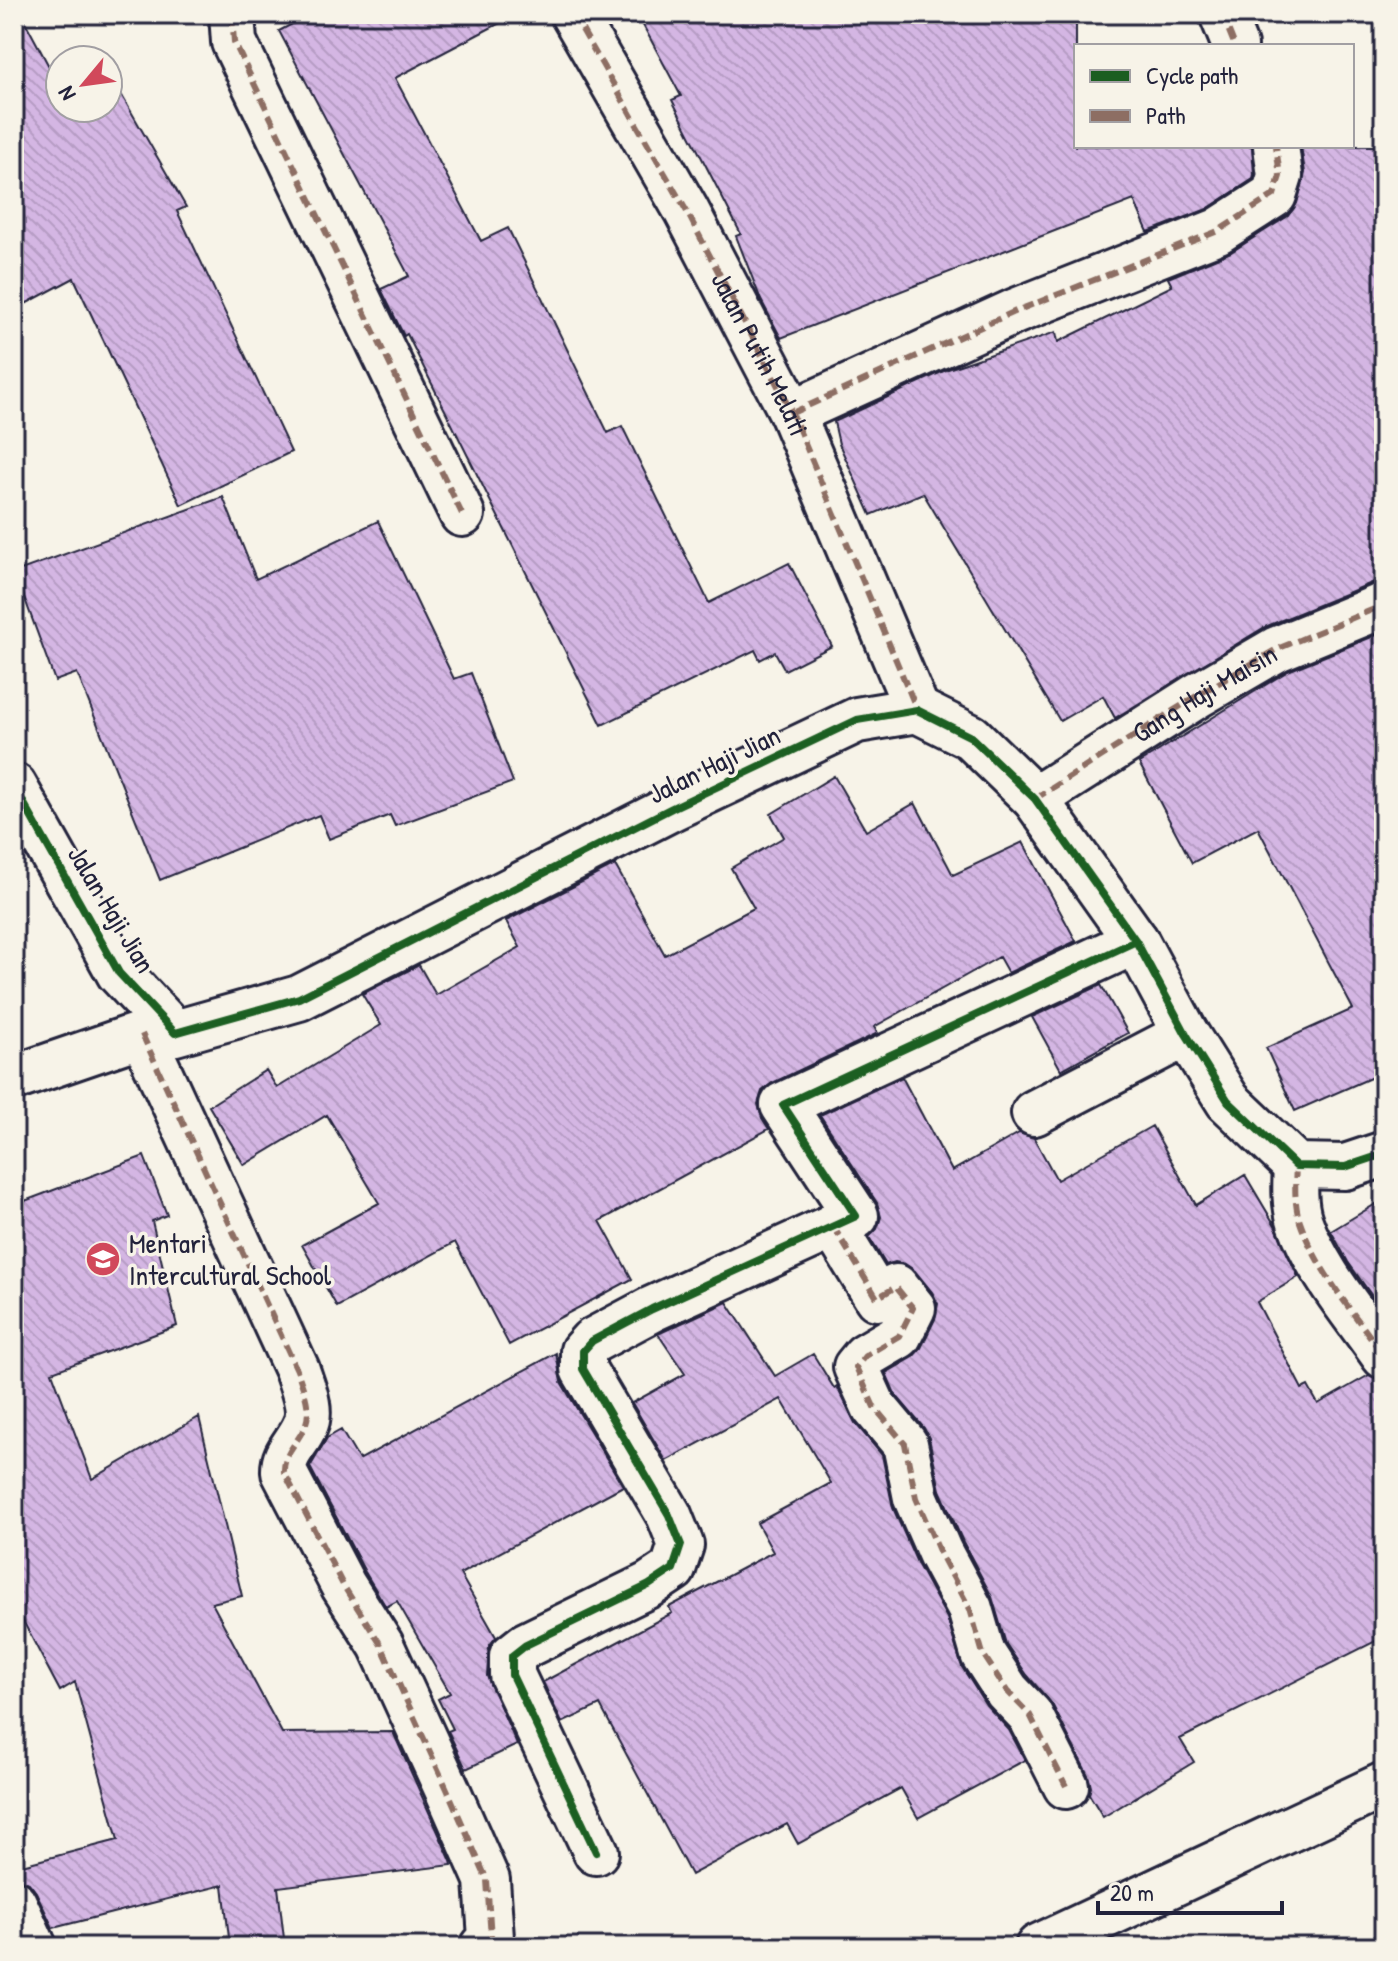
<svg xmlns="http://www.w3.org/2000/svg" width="1398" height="1961" viewBox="0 0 1398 1961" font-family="'Patrick Hand',sans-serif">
  <defs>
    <pattern id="building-back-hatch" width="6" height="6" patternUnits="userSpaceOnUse" patternTransform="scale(2)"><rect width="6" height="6" fill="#d4b6e3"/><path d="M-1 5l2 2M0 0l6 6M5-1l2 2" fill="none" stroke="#b69cc4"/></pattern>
  </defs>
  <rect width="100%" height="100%" fill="#f7f3e8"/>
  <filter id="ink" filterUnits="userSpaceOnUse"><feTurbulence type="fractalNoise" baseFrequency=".0125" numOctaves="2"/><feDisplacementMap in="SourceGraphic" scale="16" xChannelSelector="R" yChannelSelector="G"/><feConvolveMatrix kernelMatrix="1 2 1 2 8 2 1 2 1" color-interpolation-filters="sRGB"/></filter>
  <g filter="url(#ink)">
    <!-- building -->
    <path fill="url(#building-back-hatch)" stroke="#22223b" stroke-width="2" d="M14 14H21L60 87V108H71L77 119 97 108H108V101L121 94 186 207 177 211 291 452 181 505 74 278 14 310Z
      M311 14H517L395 78 481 241 508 228 608 433 622 426 709 603 789 563 832 646 785 670 775 652 760 660 755 650 602 725 407 334 404 336 381 289 409 276 279 31Z
      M637 14H1076V146H1252L1254 174 1253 179 1207 209 1148 232 1134 200 781 338 761 300 736 236 741 234 672 100 681 96Z
      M1301 146H1384V581L1374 582 1265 627 1115 718 1103 696 1060 721 923 493 871 515 839 444 834 422 948 369 1056 332 1058 342 1172 286 1168 278 1231 252 1288 216 1297 203 1305 173Z
      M223 497 256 579 378 521 454 679 471 673 513 782 395 826 390 815 329 839 319 815 160 880 77 673 55 681 15 572Z
      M1384 632V1072L1295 1111 1266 1048 1353 1009 1258 828 1192 863 1139 763 1288 671Z
      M834 776 866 831 915 803 953 875 1023 842 1076 941 1008 973 999 957 874 1027 878 1033 772 1083 762 1091 758 1104 762 1118 769 1129 600 1221 632 1279 509 1345 455 1242 337 1307 302 1245 379 1203 327 1115 244 1165 209 1106 266 1070 277 1088 381 1025 362 994 419 965 436 995 520 947 506 921 615 865 665 955 754 908 731 868 784 837 771 814Z
      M1101 985 1128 1033 1061 1070 1032 1017Z
      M902 1077 952 1171 1019 1133 1034 1138 1057 1180 1152 1126 1196 1205 1245 1175 1276 1227 1298 1277 1257 1302 1302 1389 1308 1386 1318 1404 1369 1375 1384 1381V1637L1180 1739 1194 1762 1103 1817 1089 1794 1091 1787 1088 1775 1052 1704 1027 1675 1006 1644 992 1597 963 1542 940 1490 929 1438 924 1428 895 1394 886 1373 912 1358 921 1348 935 1319 938 1304 932 1292 915 1271 905 1264 895 1262 886 1265 869 1237 877 1229 881 1217 877 1203 820 1115Z
      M144 1156 167 1215 152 1221 177 1326 52 1372 92 1479 199 1417 242 1596 212 1603 282 1733 393 1732 451 1861 452 1865 278 1887 285 1947H230L223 1885 53 1928 36 1892 29 1883 22 1880 18 1866 118 1840 75 1682 60 1691 14 1604V1205Z
      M1384 1199V1313L1348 1262 1331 1231Z
      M727 1302 775 1376 813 1354 834 1388 837 1386 855 1423 882 1455 893 1508 918 1565 947 1618 962 1667 986 1705 1009 1730 1025 1760 918 1818 901 1788 798 1844 787 1824 691 1875 600 1705 562 1723 543 1682 672 1613 669 1607 773 1552 757 1523 831 1483 781 1399 666 1461 632 1403 685 1374 658 1334Z
      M556 1353 561 1382 623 1486 460 1574 496 1637 489 1646 487 1676 517 1745 466 1769 448 1731 453 1729 438 1699 450 1693 397 1601 386 1607 365 1572 310 1467 327 1438 341 1430 359 1460Z"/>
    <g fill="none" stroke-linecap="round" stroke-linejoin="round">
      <!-- minor casing -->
      <g stroke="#22223b" stroke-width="50">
        <g id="minor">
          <path d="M232 14 234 42 462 514"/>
          <path id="s1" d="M573 14 686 210 792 413 917 710"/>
          <path d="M1222 14 1235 46"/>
          <path d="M792 413 1016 311 1218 231 1274 195 1280 176 1276 146"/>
          <path d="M14 786 119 973 175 1033 299 998 672 808 857 720 917 710 971 737 1035 799 1136 941 1186 1034 1228 1101 1296 1166 1345 1167 1384 1154"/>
          <path id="s2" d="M1035 799 1198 695 1277 649 1384 605"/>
          <path d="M142 1034 297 1370C302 1386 313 1410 305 1426 298 1443 283 1453 284 1472L343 1585 381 1645 447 1789 487 1880 491 1938 483 1947"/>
          <path d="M14 1078 142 1034 169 1033"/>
          <path d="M1034 1113 1186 1034"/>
          <path d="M1296 1166C1295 1185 1294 1204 1300 1222 1317 1271 1355 1314 1384 1356"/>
          <path d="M833 1226 877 1298 896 1287 913 1308 899 1336 865 1356 856 1367 874 1407 905 1444 916 1498 940 1553 970 1609 983 1654 1007 1691 1030 1715 1066 1786"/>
          <path d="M596 1852 512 1675V1656L526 1645 649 1585 673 1569 681 1545 669 1515 583 1369V1351L592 1341 652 1309 856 1216 783 1105 1136 941"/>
          <path d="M14 1903 34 1947"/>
          <path d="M1038 1947 1384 1785"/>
        </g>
      </g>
      <!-- minor -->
      <use href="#minor" stroke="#f7f3e8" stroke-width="44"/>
      <!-- quiet -->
      <path stroke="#8d6e63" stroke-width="6" stroke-dasharray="12 6" stroke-linecap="butt" d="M232 14 234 42 462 514
        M573 14 686 210 792 413 917 710
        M1222 14 1235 46
        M792 413 1016 311 1218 231 1274 195 1280 176 1276 146
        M1035 799 1198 695 1277 649 1384 605
        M142 1034 297 1370C302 1386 313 1410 305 1426 298 1443 283 1453 284 1472L343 1585 381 1645 447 1789 487 1880 491 1938 483 1947
        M1296 1166C1295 1185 1294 1204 1300 1222 1317 1271 1355 1314 1384 1356
        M833 1226 877 1298 896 1287 913 1308 899 1336 865 1356 856 1367 874 1407 905 1444 916 1498 940 1553 970 1609 983 1654 1007 1691 1030 1715 1066 1786"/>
      <!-- cycleway casing -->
      <g stroke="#f7f3e8" stroke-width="13">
        <path id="cycleway" d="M14 786 119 973 175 1033 299 998 672 808 857 720 917 710 971 737 1035 799 1136 941 1186 1034 1228 1101 1296 1166 1345 1167 1384 1154
          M596 1852 512 1675V1656L526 1645 649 1585 673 1569 681 1545 669 1515 583 1369V1351L592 1341 652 1309 856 1216 783 1105 1136 941"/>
      </g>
      <!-- cycleway -->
      <use href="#cycleway" stroke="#1b5e20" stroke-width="8"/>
    </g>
  </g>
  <!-- icons -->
  <defs>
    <g id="school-disc" transform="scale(1.8)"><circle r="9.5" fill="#d1495b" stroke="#f7f3e8"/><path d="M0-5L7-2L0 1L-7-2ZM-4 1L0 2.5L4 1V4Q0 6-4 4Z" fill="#fff"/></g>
  </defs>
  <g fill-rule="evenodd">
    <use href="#school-disc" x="103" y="1259"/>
  </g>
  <g text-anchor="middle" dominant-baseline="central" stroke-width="7" stroke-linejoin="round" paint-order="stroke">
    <!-- street labels -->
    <g font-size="28" fill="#22223b" stroke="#f7f3e8">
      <text stroke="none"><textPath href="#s1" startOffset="388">Jalan Putih Melati</textPath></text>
      <text stroke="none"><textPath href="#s2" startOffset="200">Gang Haji Maisin</textPath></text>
      <text transform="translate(714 764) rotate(-26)">Jalan Haji Jian</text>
      <text transform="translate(112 909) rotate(59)">Jalan Haji Jian</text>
    </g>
    <!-- poi labels -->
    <g font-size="28" fill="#22223b" stroke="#f7f3e8" text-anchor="start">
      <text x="129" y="1243">Mentari<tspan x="129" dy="32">Intercultural School</tspan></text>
    </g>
  </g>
  <!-- margin -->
  <rect width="1398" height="1961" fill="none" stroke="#f7f3e8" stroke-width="48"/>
  <rect x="24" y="24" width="1350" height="1913" fill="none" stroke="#22223b" stroke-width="3" filter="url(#ink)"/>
  <!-- legend -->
  <rect x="1074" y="44" width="280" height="104" fill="#f7f3e8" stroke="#a29fa3" stroke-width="2"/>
  <rect x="1090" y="70" width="40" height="12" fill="#1b5e20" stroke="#a29fa3" stroke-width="2"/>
  <text x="1146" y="84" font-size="24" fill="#22223b">Cycle path</text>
  <rect x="1090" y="110" width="40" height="12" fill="#8d6e63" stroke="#a29fa3" stroke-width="2"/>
  <text x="1146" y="124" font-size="24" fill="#22223b">Path</text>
  <!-- north arrow -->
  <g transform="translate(84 84) rotate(241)"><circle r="38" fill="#f7f3e8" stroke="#a29fa3" stroke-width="2"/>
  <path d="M0-6L14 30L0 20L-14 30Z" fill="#d1495b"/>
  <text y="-12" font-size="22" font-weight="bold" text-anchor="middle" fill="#22223b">N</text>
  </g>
  <!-- scale -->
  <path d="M1098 1901v12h184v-12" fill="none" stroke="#22223b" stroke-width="4"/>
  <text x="1110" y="1901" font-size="24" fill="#22223b" stroke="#f7f3e8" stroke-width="6" paint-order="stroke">20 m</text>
</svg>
